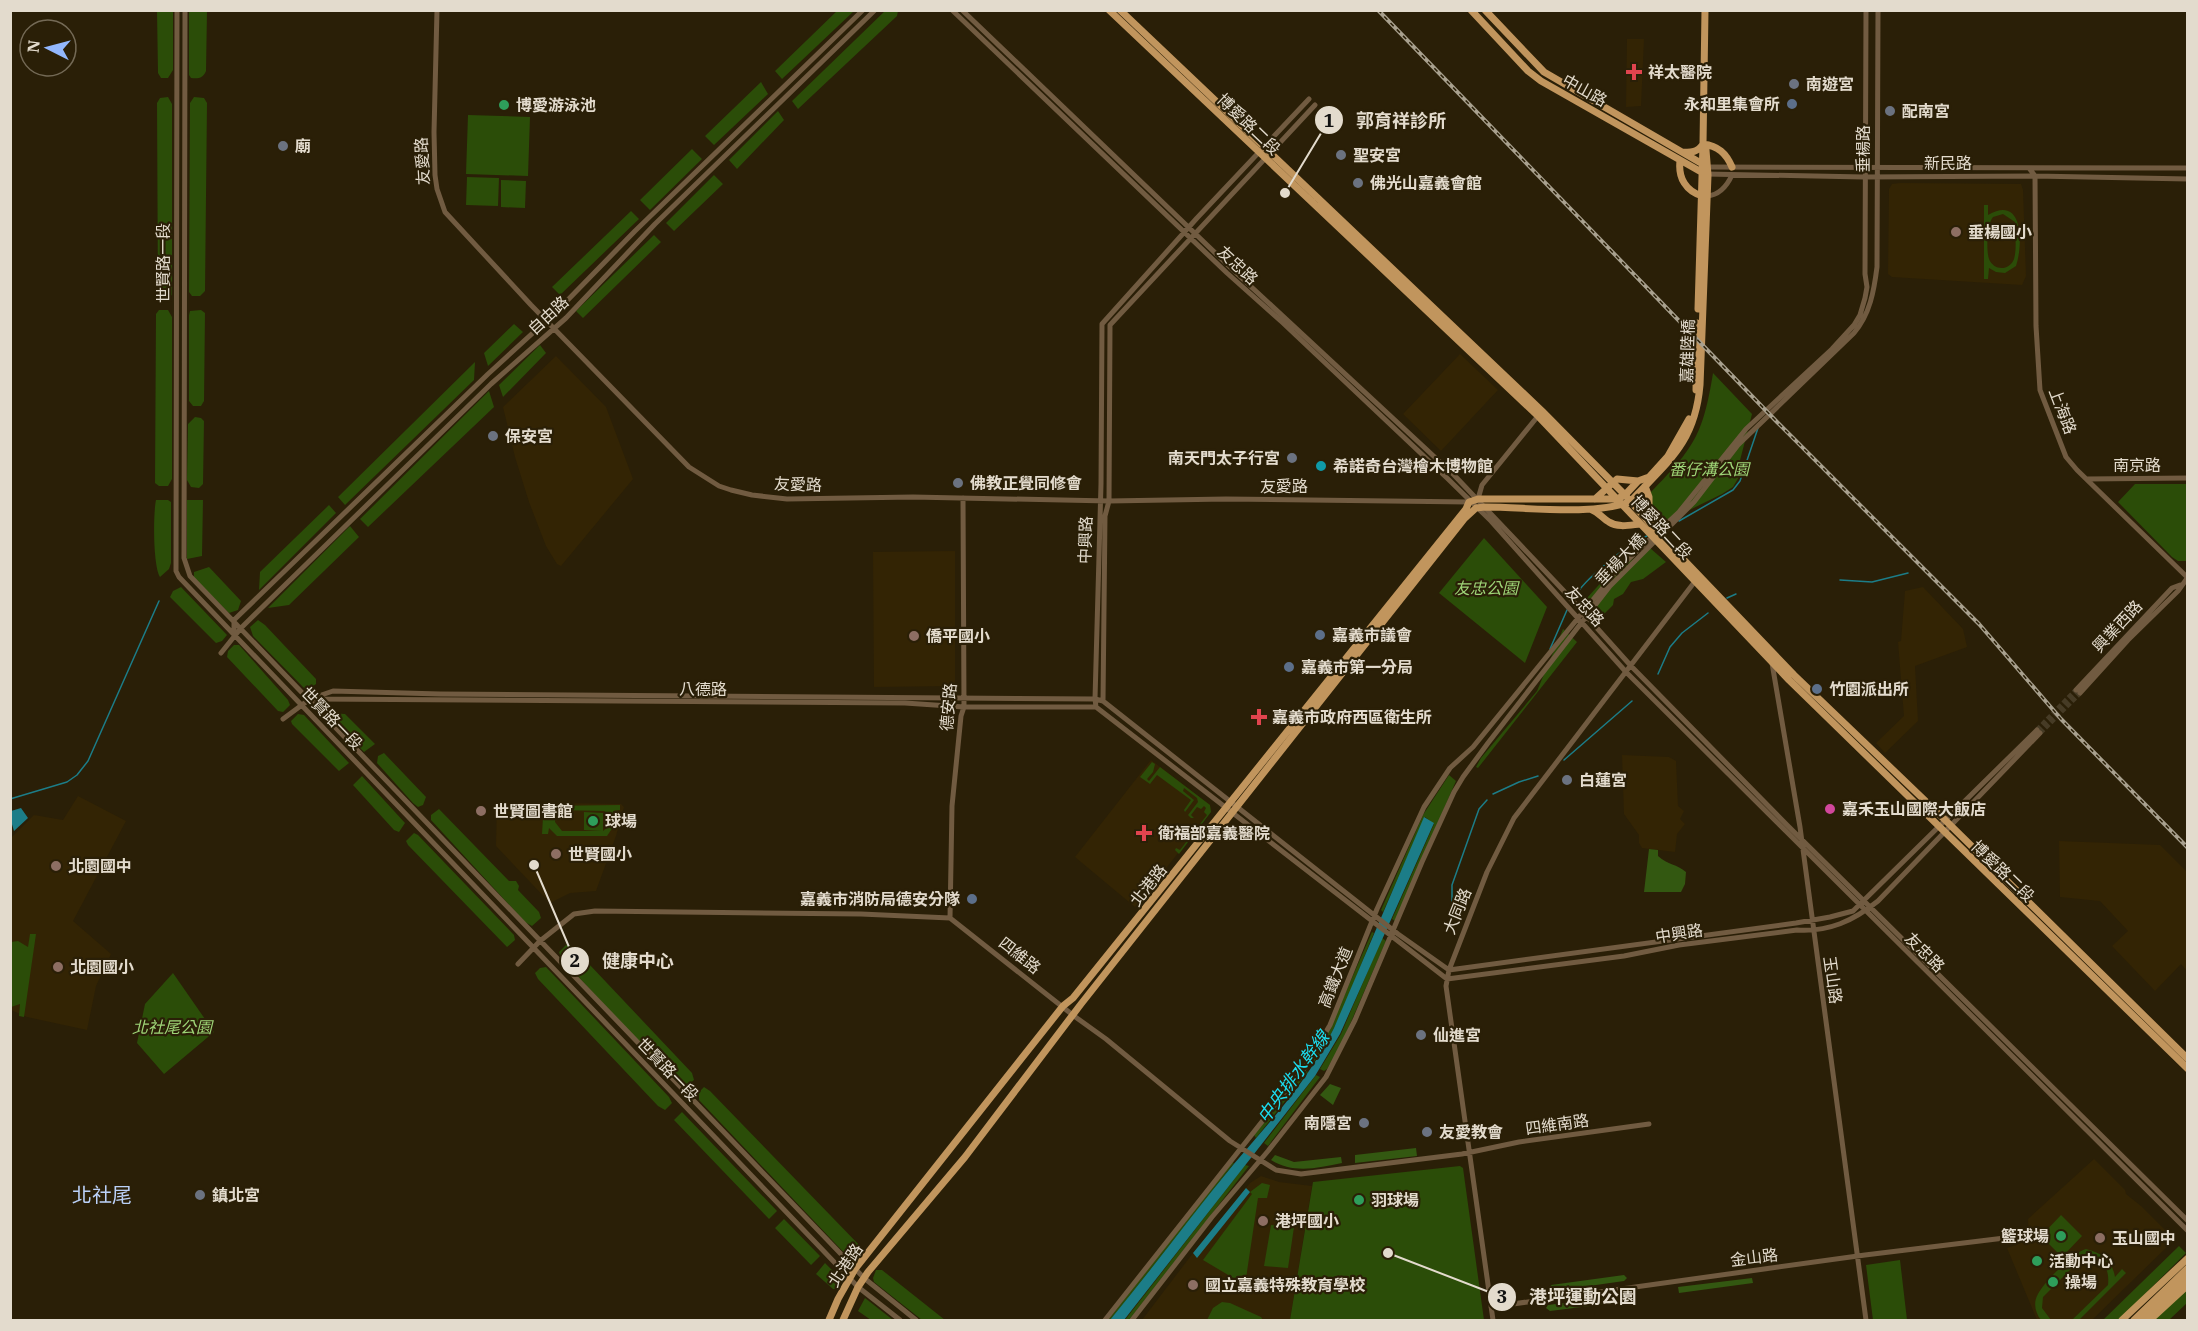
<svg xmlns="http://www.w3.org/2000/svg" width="2198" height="1331" viewBox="0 0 2198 1331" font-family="'IBM Plex Serif','Noto Sans TC',serif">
  <rect width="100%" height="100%" fill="#2a1f07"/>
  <!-- built -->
  <path fill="#332404" d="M1627 39H1644L1641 106 1626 107Z
    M1900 183 2021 184 2023 190 2026 276 2022 285 1892 277 1888 274 1889 189 1892 184Z
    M1460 354 1498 390 1441 451 1403 414Z
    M556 356 606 407 633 479 561 566 557 564 546 546 529 502 515 457 503 407Z
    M955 551V686L874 687 873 552Z
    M1923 587 1963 629 1967 647 1915 666 1918 721 1885 753 1876 743 1904 716 1898 642 1901 641 1905 591Z
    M1622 755 1669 757 1676 761 1678 806 1684 811 1680 819 1685 824 1677 834 1675 852 1642 848 1639 843V835L1624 814Z
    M1151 760 1210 805 1211 812 1135 907 1075 857Z
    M78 796 126 821 73 921 111 954 96 986 87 1030 27 1017 11 1010 10 839 34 815 63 820Z
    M497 802 621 804 624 807 616 836 596 891 570 893 550 903 496 846Z
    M2059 841 2160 845 2187 872V971L2181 964 2155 991 2112 946 2128 931 2100 901 2060 897Z
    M2094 1159 2125 1190 2126 1194 2141 1206 2171 1236V1243L2092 1320H2037L2007 1248 2029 1240 2028 1219Z
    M1261 1176 1279 1182 1312 1186 1290 1320H1142L1193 1253 1250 1183Z"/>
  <!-- green -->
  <path fill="#2b4d08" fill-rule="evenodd" d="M838 10 854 11 782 79 775 71Z
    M886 10 898 11 897 16 798 109 792 101Z
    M157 11H173V70L168 78H161L158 73Z
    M189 11H207L206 71C203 78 199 79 191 78L189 75Z
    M761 82 768 94 714 145 705 136Z
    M168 97 172 104V295L167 298H158L157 103 160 98Z
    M194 97 204 98 207 103 205 291 200 296H192L189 292 190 103Z
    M778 111 784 120 737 169 729 160Z
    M468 115 530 117 528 176 466 174Z
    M692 149 702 159 650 210 640 200Z
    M714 175 723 184 674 231 666 223Z
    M467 177 499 178 498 206 466 205Z
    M501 180 526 181 525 208 501 207Z
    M1984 205H1988V215C2024 194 2023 245 2016 266L2005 273 1996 272 1989 268 1988 279H1984ZM2003 214 2015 222C2015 233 2017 249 2014 259 2009 272 1993 270 1989 259 1986 250 1987 224 1993 217Z
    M631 211 639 219 560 295 552 287Z
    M654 235 661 242 583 318 576 311Z
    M159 310H168L172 317V479L168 486H159L155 483 156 314Z
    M201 310 205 313 204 401 201 406H193L189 401V315L190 311Z
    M514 324 523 332 488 366 484 353Z
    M540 345 546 353 503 397 499 385Z
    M475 362 474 380 345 505 338 497Z
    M1713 373 1752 414 1737 472 1740 475 1733 487 1722 494 1657 526 1650 517 1652 507 1651 492C1694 448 1703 435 1713 373Z
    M489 391 494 407 368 527 360 519Z
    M195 417 201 418 204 421 203 484 199 488 191 487 187 480 188 424Z
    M2135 484H2187V561H2178L2172 557 2118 502Z
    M156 500H168L171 502V563L169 569 160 577C153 566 153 514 156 500Z
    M187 500H203L202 556 187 559Z
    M329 505 336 513 259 590 260 572Z
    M350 526 359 537 289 605 268 608Z
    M1484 538 1547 607 1525 663 1439 593Z
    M1650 548 1666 562 1643 579 1631 582 1623 594 1614 599 1613 605 1603 615 1587 598 1606 577Z
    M209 567 241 601 238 610 229 613 194 578V572Z
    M181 587 227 635 222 641 216 643 170 597 173 591Z
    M258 620 265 625 316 679V684L307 690 303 687 253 636 250 627Z
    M1563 629 1577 642 1478 768 1476 767 1481 758 1537 691Z
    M234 645H239L288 700 290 705 283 712 278 711 227 657 228 651Z
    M330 713 345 714 375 744 364 752 330 717Z
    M298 714 304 715 349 763 339 771 292 724 291 721Z
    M384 753 426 797 423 805 418 807 413 803 377 763 378 756Z
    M1152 762 1155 764 1153 772 1147 779 1149 781 1160 767 1210 805 1211 812 1179 854 1175 850 1176 848 1180 850 1207 815 1204 812 1206 808 1204 806 1201 809 1197 807 1191 815 1194 818H1191L1188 815 1198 802 1197 798 1184 788 1183 791 1194 800 1185 812 1184 810 1191 800 1157 775 1150 784 1140 777Z
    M1449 775 1456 781 1395 921 1392 919 1434 824 1425 817 1383 912 1381 910 1423 815Z
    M362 776 405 823 399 832 394 830 353 785Z
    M620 805V810L613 811 617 821 607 836H557L549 828 548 834H542L543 817 549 812 550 820 553 811 545 810 544 806ZM560 810 604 811 609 814 612 821 610 825 603 831V813L584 812V830L602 831H562L555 822 556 814Z
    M439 809 509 881H516L519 886 518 890 539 912 541 918 532 926 525 922 431 820V815Z
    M414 833 418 835 514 935 515 940 507 947 408 845 406 841Z
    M1372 932 1374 933C1355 977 1340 1027 1311 1066L1312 1061 1344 996Z
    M30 934H36L24 1017 19 1016 20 1004 11 1007V942L18 941 28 947Z
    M1382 938 1386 941 1341 1045 1327 1069 1324 1071 1320 1069 1341 1034Z
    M566 945 572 946 692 1073 694 1080 689 1084 682 1083 624 1026 561 958 559 952Z
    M546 967 669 1097 672 1103 665 1110 658 1106 538 979 535 973 540 968Z
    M173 973 214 1032 164 1074 137 1043 145 1004Z
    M1306 1071 1308 1072 1256 1138 1254 1135Z
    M1316 1075 1320 1077 1268 1146 1264 1143Z
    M704 1087 710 1091 862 1248 863 1253 856 1261 851 1260 699 1100V1092Z
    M682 1112 777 1211 769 1219 674 1120Z
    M1232 1162 1234 1163 1124 1303 1110 1320H1108Z
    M1245 1165 1249 1166 1129 1320H1125Z
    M1460 1166 1463 1168 1484 1320H1290L1313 1182Z
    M1262 1183 1270 1185 1267 1198H1258L1245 1285 1203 1260 1252 1194 1250 1192Z
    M2061 1215 2082 1236 2062 1257 2041 1236Z
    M784 1219 820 1256 811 1265 775 1228Z
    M1271 1225 1294 1227 1288 1268 1264 1266Z
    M2179 1246 2186 1253 2119 1320H2103Z
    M2086 1249C2102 1253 2112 1260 2115 1277L2122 1269 2126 1273 2079 1320H2072L2108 1285C2110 1266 2101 1257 2082 1258L2043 1297 2042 1308 2051 1320H2041C2035 1313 2033 1302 2038 1294 2044 1282 2074 1252 2086 1249Z
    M1900 1260 1907 1320H1873L1866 1265Z
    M825 1263 841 1279 838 1289H833L816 1274Z
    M876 1270H882L945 1320H922L874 1282 873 1278Z
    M2187 1289V1303L2169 1320H2154Z
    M865 1298 893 1320H871L858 1311Z
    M1222 1302 1230 1303 1261 1317 1263 1320H1207L1213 1308Z"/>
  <!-- forest -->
  <path fill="#335811" d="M1649 849 1658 850V856C1668 865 1677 864 1686 872L1685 884 1681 892H1644Z
    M1330 1084 1341 1088 1333 1105 1320 1095Z
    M1416 1148 1417 1156 1355 1163V1155Z
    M1275 1155 1294 1162 1341 1157 1342 1163C1318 1168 1293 1174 1271 1160Z
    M1624 1275 1627 1278 1624 1281 1554 1291 1550 1289 1551 1285Z
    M1752 1278 1753 1283 1679 1293 1678 1287Z
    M1620 1296 1622 1298 1621 1302 1550 1311 1546 1308 1548 1305Z"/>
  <!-- water -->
  <path fill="#1c7d88" d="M21 808 28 818 14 831 11 821V811Z
    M1424 817 1434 823 1340 1034 1315 1076 1124 1320H1110C1152 1269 1191 1216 1233 1165 1270 1122 1309 1080 1334 1028Z
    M1246 1188 1250 1192 1197 1258 1193 1253Z"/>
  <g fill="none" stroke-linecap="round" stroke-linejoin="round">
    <!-- stream -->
    <path stroke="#1c7d88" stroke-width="1.5" d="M1679 521 1733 490 1740 481 1758 428
      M1840 580 1872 582 1908 573
      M1574 598C1583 580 1628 544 1647 536
      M1727 598 1736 594
      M1550 649 1567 610
      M1658 674 1670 647 1682 633 1708 613
      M1564 760 1632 701
      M1493 794 1519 782 1538 776
      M10 799 67 782 77 775 88 761 159 601
      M1452 919V885L1479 809 1487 800"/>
    <!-- minor-tunnel -->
    <path stroke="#463b25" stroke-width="5" stroke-dasharray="5 2.5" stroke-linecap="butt" d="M2037 730 2076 690
      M2040 733 2080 693"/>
    <!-- minor -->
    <path stroke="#715b41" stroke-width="5" d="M177 10 176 571 179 577 858 1287 900 1320
      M185 10 184 558 190 576 864 1278 916 1320
      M437 10 434 132 435 175 437 189 445 212 531 305 689 467 719 486 731 490 752 495 787 499 913 497 1109 501 1226 499 1469 502
      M952 10 1227 273 1283 323 1448 479 1491 521 1626 672 2188 1231
      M962 10 1232 269 1454 475 1562 589 1631 666 1787 825 2188 1221
      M1309 99 1197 218 1102 324 1101 484 1095 699 1096 707 1447 979 1624 956 1679 945 1797 930C1829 932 1853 921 1878 901L2040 733
      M1708 167 2188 168
      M2029 168 2035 176 2036 326 2040 390 2066 457 2077 470 2188 578
      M1706 174 1864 177 2035 176 2188 179
      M1707 196C1720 195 1727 186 1732 175
      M2087 479 2188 478
      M1478 499 1482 485 1538 416
      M234 636V620L488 374 558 310 635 231 863 10
      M221 653 241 628 491 384 566 318 655 224 875 10
      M1772 663 1800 827 1866 1320
      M2076 690 2172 588 2180 585
      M2080 693 2128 640 2178 591 2188 577
      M315 699 905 703 964 707H1096
      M1103 701 1105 516 1109 501 1110 325 1315 105
      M283 719 310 699 333 691 440 694 1095 699 1103 701 1398 934 1449 970 1796 923 1830 917 1853 911 2037 730
      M950 918 952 806 961 716 964 707 963 498
      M518 964 540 941 574 914 595 911 861 914 950 918 1074 1016 1106 1039 1230 1141 1276 1170 1301 1174 1462 1154 1519 1142 1649 1124
      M1491 1307 1865 1255 2021 1236
      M1105 1320 1306 1066 1330 1025 1377 909 1424 807 1450 768 1473 747 1618 569 1679 512 1746 429 1832 349 1854 325 1860 315 1865 298 1867 287 1865 274 1866 10
      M1132 1320 1212 1217 1268 1151 1326 1077 1355 1020 1422 862 1454 792 1463 777 1488 743 1610 586 1694 502 1738 445 1854 333C1870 314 1874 291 1877 267L1878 10
      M1493 1320 1446 986 1449 970 1487 872 1514 818 1696 580"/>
    <!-- major -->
    <path stroke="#c1955d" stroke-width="7" d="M1109 10 1538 416 1789 680 2188 1069
      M1120 10 1542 411 1625 495 1660 535 1794 675 1941 816 2188 1059
      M1471 10 1528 71 1541 81 1703 173
      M1485 10 1544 72 1706 166
      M1703 144C1718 146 1726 153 1732 167
      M1682 152C1691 153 1698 152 1703 144L1698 309
      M1680 161C1678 178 1686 191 1702 196
      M1696 390 1697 323
      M1595 499 1617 479 1638 481
      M1592 510C1600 513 1602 518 1609 522 1618 528 1630 525 1640 524
      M1643 515 1649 508V497L1645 486
      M829 1320 838 1299 855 1269 1063 1006 1073 998 1466 509 1469 502 1478 499H1617L1625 495 1638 481 1649 477 1668 456 1689 419
      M843 1320 858 1287 868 1272 965 1157 1081 1004 1464 519 1476 508 1485 507C1528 507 1589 516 1630 502 1667 462 1695 444 1700 385L1708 175 1706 150 1703 144 1705 10
      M2122 1320 2188 1258
      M2134 1320 2188 1268
      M2141 1320 2188 1276
      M2150 1320 2188 1285"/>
    <!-- rail casing -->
    <g stroke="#a8a08e" stroke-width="4">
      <path id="rail" d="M1378 10 1777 422 1979 624 2061 719 2188 848"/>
    </g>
    <!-- rail -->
    <use href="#rail" stroke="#2a1f07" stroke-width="1.5" stroke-dasharray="4.5" stroke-linecap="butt"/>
  </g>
  <!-- markers -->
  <g fill="#e0444e" stroke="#2a1f07" stroke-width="2">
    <path d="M1631 63h6v6h6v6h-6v6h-6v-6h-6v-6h6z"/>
    <path d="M1256 708h6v6h6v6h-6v6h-6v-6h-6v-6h6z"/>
    <path d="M1141 824h6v6h6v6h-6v6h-6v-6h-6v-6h6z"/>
  </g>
  <g fill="#6b7280" stroke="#2a1f07" stroke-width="2">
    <circle cx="1794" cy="84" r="6"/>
    <circle cx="1890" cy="111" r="6"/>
    <circle cx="283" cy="146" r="6"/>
    <circle cx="1341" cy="155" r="6"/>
    <circle cx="1358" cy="183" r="6"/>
    <circle cx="493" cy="436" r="6"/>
    <circle cx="1292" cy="458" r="6"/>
    <circle cx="958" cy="483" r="6"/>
    <circle cx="1567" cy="780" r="6"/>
    <circle cx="1421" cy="1035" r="6"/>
    <circle cx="1364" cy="1123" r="6"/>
    <circle cx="1427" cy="1132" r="6"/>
    <circle cx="200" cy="1195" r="6"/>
  </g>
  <g fill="#5c6f8a" stroke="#2a1f07" stroke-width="2">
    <circle cx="1792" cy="104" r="6"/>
    <circle cx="1320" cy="635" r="6"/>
    <circle cx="1289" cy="667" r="6"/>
    <circle cx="1817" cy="689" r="6"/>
    <circle cx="972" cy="899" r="6"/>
  </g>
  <g fill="#2e9e5b" stroke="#2a1f07" stroke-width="2">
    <circle cx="504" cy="105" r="6"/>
    <circle cx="593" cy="821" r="6"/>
    <circle cx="1359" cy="1200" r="6"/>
    <circle cx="2061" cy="1236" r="6"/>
    <circle cx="2037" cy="1261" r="6"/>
    <circle cx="2053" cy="1282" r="6"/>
  </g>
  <g fill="#8d6e63" stroke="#2a1f07" stroke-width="2">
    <circle cx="1956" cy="232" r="6"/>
    <circle cx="914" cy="636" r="6"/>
    <circle cx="481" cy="811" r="6"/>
    <circle cx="556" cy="854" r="6"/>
    <circle cx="56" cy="866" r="6"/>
    <circle cx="58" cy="967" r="6"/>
    <circle cx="1263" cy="1221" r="6"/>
    <circle cx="2100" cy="1238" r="6"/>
    <circle cx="1193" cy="1285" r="6"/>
  </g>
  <circle fill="#0f9aa8" stroke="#2a1f07" stroke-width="2" cx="1321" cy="466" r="6"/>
  <circle fill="#d1479c" stroke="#2a1f07" stroke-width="2" cx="1830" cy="809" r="6"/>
  <g text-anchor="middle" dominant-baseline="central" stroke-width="4.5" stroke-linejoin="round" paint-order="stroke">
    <!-- poi labels -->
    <g font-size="16" font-weight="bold" fill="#e3dbcd" stroke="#2a1f07" text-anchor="start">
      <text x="1648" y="72">祥太醫院</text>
      <text x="1806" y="84">南遊宮</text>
      <text x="1780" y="104" text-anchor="end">永和里集會所</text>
      <text x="516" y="105">博愛游泳池</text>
      <text x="1902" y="111">配南宮</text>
      <text x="295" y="146">廟</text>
      <text x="1353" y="155">聖安宮</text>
      <text x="1370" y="183">佛光山嘉義會館</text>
      <text x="1968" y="232">垂楊國小</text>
      <text x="505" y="436">保安宮</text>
      <text x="1280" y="458" text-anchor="end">南天門太子行宮</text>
      <text x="1333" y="466">希諾奇台灣檜木博物館</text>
      <text x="970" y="483">佛教正覺同修會</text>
      <text x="1332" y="635">嘉義市議會</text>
      <text x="926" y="636">僑平國小</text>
      <text x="1301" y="667">嘉義市第一分局</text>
      <text x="1829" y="689">竹園派出所</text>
      <text x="1272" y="717">嘉義市政府西區衛生所</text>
      <text x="1579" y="780">白蓮宮</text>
      <text x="1842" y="809">嘉禾玉山國際大飯店</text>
      <text x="493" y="811">世賢圖書館</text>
      <text x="605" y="821">球場</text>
      <text x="1158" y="833">衛福部嘉義醫院</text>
      <text x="568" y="854">世賢國小</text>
      <text x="68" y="866">北園國中</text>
      <text x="960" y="899" text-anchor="end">嘉義市消防局德安分隊</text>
      <text x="70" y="967">北園國小</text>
      <text x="1433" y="1035">仙進宮</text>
      <text x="1352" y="1123" text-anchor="end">南隱宮</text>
      <text x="1439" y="1132">友愛教會</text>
      <text x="212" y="1195">鎮北宮</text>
      <text x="1371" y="1200">羽球場</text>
      <text x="1275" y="1221">港坪國小</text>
      <text x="2049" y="1236" text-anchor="end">籃球場</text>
      <text x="2112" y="1238">玉山國中</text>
      <text x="2049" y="1261">活動中心</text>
      <text x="2065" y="1282">操場</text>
      <text x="1205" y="1285">國立嘉義特殊教育學校</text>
    </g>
    <!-- street labels -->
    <g font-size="16" fill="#e3dbcd" stroke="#2a1f07">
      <text transform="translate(1585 90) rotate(29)">中山路</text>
      <text transform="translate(1249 124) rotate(44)">博愛路二段</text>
      <text transform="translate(1863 149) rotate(-90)">垂楊路</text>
      <text transform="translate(422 161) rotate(-93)">友愛路</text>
      <text x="1948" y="163">新民路</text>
      <text transform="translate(163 263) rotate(-90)">世賢路一段</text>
      <text transform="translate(1238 265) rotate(43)">友忠路</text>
      <text transform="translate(548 315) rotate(-43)">自由路</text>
      <text transform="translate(1687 351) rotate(-88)">嘉雄陸橋</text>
      <text transform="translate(2063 411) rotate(69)">上海路</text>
      <text x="2137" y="465">南京路</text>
      <text transform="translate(798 484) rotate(2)">友愛路</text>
      <text x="1284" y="486">友愛路</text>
      <text transform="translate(1662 527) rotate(47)">博愛路二段</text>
      <text transform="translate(1085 540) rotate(-88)">中興路</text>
      <text transform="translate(1620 559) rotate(-46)">垂楊大橋</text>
      <text transform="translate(1585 606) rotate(47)">友忠路</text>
      <text transform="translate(2117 626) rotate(-47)">興業西路</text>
      <text x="703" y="689">八德路</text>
      <text transform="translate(948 707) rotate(-85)">德安路</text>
      <text transform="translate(332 718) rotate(46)">世賢路一段</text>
      <text transform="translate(2003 871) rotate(44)">博愛路二段</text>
      <text transform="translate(1148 885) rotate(-52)">北港路</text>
      <text transform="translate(1457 911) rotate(-68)">大同路</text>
      <text transform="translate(1679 933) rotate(-9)">中興路</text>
      <text transform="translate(1925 952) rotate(45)">友忠路</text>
      <text transform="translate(1020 955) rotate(38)">四維路</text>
      <text transform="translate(1335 977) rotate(-68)">高鐵大道</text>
      <text transform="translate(1833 980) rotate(82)">玉山路</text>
      <text transform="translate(668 1069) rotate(46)">世賢路一段</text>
      <text transform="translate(1557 1124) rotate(-8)">四維南路</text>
      <text transform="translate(1754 1257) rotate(-7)">金山路</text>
      <text transform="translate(845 1265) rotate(-56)">北港路</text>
    </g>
    <!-- park labels -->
    <g font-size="16" font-style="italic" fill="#9ed577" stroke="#2a1f07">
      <text x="1709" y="469">番仔溝公園</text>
      <text x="1486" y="588">友忠公園</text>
      <text x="172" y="1027">北社尾公園</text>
    </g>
    <!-- water labels -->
    <g font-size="18" font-style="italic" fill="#1bdcef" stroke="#2a1f07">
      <text transform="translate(1293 1077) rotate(-54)">中央排水幹線</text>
    </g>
    <!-- quarter labels -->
    <g font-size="20" fill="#bbd1f8" stroke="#2a1f07">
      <text x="102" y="1194">北社尾</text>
    </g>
  </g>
  <!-- callouts -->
  <path fill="none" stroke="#e3dbcd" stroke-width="2" d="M1285 193L1329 120M534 865L575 961M1388 1253L1502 1297"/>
  <g fill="#e3dbcd" stroke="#2a1f07" stroke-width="2">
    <circle cx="1285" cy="193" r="6"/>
    <circle cx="534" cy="865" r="6"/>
    <circle cx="1388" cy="1253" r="6"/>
    <circle cx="1329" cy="120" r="15"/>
    <circle cx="575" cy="961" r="15"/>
    <circle cx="1502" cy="1297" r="15"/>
  </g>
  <g font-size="18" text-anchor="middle" font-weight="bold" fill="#111">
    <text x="1329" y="127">1</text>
    <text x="575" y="967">2</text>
    <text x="1502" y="1303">3</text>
  </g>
  <g font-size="18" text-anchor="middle" font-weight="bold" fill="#e3dbcd" stroke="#2a1f07" stroke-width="4.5" stroke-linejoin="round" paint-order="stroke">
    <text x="1401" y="127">郭育祥診所</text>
    <text x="638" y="967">健康中心</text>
    <text x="1583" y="1303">港坪運動公園</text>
  </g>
  <!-- border -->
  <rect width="2198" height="1331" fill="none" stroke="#e3dbcd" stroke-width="24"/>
  <!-- north arrow -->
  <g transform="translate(48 48) rotate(276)"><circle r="28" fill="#2a1f07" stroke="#746a56" stroke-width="1.5"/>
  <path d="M0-4.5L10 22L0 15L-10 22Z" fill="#92b7fd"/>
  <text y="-9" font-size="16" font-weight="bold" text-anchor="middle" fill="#e3dbcd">N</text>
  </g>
</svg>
